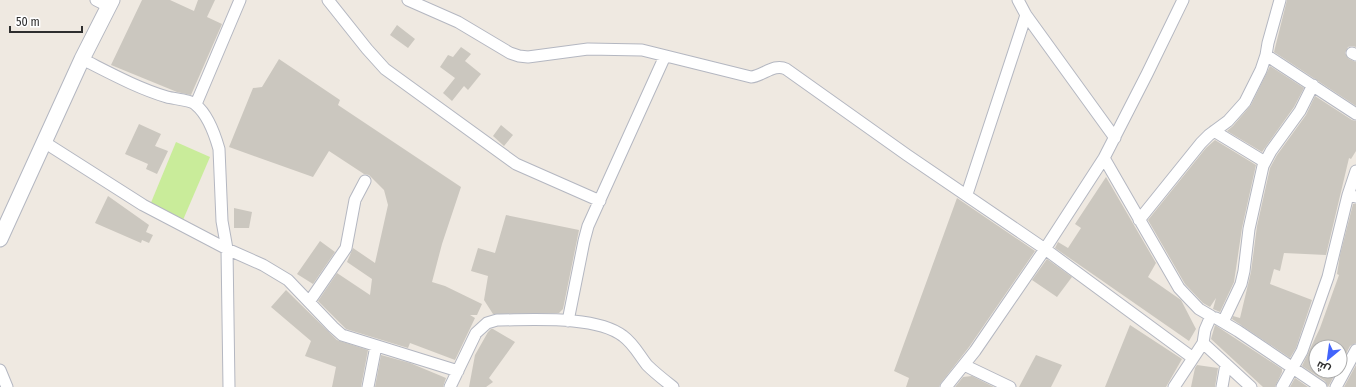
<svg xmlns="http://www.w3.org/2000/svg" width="1356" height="387" viewBox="0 0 1356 387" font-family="'Fira Sans Condensed',Cairo,sans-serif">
  <rect width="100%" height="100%" fill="#efe9e1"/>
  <!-- pitch -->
  <path fill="#c9ec9a" d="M176 142 210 157 183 220 150 205Z"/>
  <!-- building -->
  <path fill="#cbc7bf" d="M142 0H170L194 11 198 0H215L207 17 222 24 191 95 177 92 111 65Z
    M1287 0H1356V47L1352 46 1348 47 1345 53 1349 59 1356 62V106L1274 52Z
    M397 25 415 39 408 48 390 35Z
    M461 47 471 54 465 61 481 74 468 90 464 86 452 101 443 93 455 78 440 67 448 55 453 57Z
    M279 59 340 100 338 105 461 187 442 244 432 282 445 286 482 304 477 315H470L475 318 455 360 410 343 408 348 346 329 318 301 337 273 370 295 372 279 347 262 353 248 375 263 388 205 384 190 369 175 364 174 329 151 313 177 229 147 253 88 262 87Z
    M1270 66 1304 88 1294 107 1262 152 1227 131 1233 126 1251 105Z
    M1315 96 1352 120 1356 121V151L1351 159 1349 158 1326 255 1284 253 1280 271 1274 269 1270 284 1312 300 1296 348 1290 358 1232 319 1233 316 1240 318 1251 272 1257 226 1270 168 1277 155 1306 115Z
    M139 124 161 134 155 146 168 151 157 174 146 169 148 164 125 154Z
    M501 125 513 135 504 146 493 136Z
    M1215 140 1256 165 1242 228 1234 282 1220 312 1213 309 1216 298 1210 307 1203 303 1185 284 1148 220 1206 148Z
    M1106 177 1156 263 1148 277 1181 300 1196 329 1189 341 1055 248 1058 242 1068 248 1081 228 1075 224Z
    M108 196 149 225 146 232 153 235 149 243 142 240 141 243 95 223Z
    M957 198 1035 251 969 347 941 383 939 387H906L909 378 894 371Z
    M1353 204H1356V343L1350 346 1340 365V347H1316V371H1337L1328 387 1325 381 1302 366 1320 328 1339 275 1337 274 1340 255Z
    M234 208 252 212 249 228H234Z
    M506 215 579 230 563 309 559 313 493 314 484 300 488 276 471 271 478 248 495 253Z
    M320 241 335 252 313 284 297 274Z
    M1047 259 1072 277 1057 297 1032 280Z
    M286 290 337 340 368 350 361 387H332L336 367 305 356 311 341 271 307Z
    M1130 325 1182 359 1166 387H1105Z
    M1215 325 1282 369V372L1275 387H1263L1211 339Z
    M491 329H493L515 342 489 378 493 382 486 387H469L475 355 488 332Z
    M381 355 410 363 446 378 443 387H375Z
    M1036 355 1062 365 1051 387H1019Z
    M1197 365 1218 368 1215 387H1191L1195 368Z
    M1356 365V387H1344Z
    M972 376 994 387H955L963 377Z
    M1295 378 1308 387H1290Z"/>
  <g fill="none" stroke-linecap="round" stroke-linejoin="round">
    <!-- street casing -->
    <g stroke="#b4b7c1" stroke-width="13">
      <path id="street" d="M96 0 108 6
        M328 0 367 49 385 69 516 164 600 201
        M408 0 458 22 510 53 519 56 528 57 588 49 642 50 751 77C763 76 774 63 786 69L907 155 1045 249 1193 358
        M1018 0 1026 15 1115 138
        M1352 53 1356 55
        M1266 55 1356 114
        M82 59C110 73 137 88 167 97 174 99 192 100 196 105 207 114 215 135 219 149L222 221 227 249 229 387
        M196 104 240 0
        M1214 131 1265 162
        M44 142 143 205 227 249 263 265 288 280 333 327 342 335 458 371
        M1104 158 1179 288 1199 309 1211 316 1205 330 1203 343 1174 387
        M1356 171 1348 195 1356 197
        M967 194 1026 15
        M1139 220 1201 143 1209 135 1228 121 1245 102 1261 70 1266 55 1268 43 1280 0
        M309 302 346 248 355 200 365 181
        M1216 318 1238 331 1321 387
        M568 321 584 241 588 226 665 56
        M1223 322 1241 284 1244 271 1249 229 1263 166 1271 151 1300 111 1313 85
        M1203 343 1251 387
        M964 365 1010 387
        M0 370 7 387
        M368 387 376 346
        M450 387 476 333 487 323 497 320C531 320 596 315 623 336 634 344 639 355 647 365 655 373 664 380 673 387
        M946 387 975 351 1045 249 1104 158 1147 74 1183 0
        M1222 387 1226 364
        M1282 387 1302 351 1328 277 1348 195
        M1336 387 1356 350"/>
    </g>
    <!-- secondary casing -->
    <g stroke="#b4b7c1" stroke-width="17">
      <path id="secondary" d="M0 239 82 59 112 0"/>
    </g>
    <!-- street -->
    <use href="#street" stroke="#fff" stroke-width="11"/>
    <!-- secondary -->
    <use href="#secondary" stroke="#fff" stroke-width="15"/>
  </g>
  <!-- north arrow -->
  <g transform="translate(1328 359) rotate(209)"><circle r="19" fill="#ffffff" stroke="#ababab"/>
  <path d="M0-3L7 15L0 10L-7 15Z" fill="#4264fb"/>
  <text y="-6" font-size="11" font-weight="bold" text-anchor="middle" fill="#2e2e2e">ش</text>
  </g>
  <!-- scale -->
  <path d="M10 26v6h72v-6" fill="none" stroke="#2e2e2e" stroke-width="2"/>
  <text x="16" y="26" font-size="12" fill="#2e2e2e" stroke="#ffffff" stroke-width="3" paint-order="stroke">50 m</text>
</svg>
